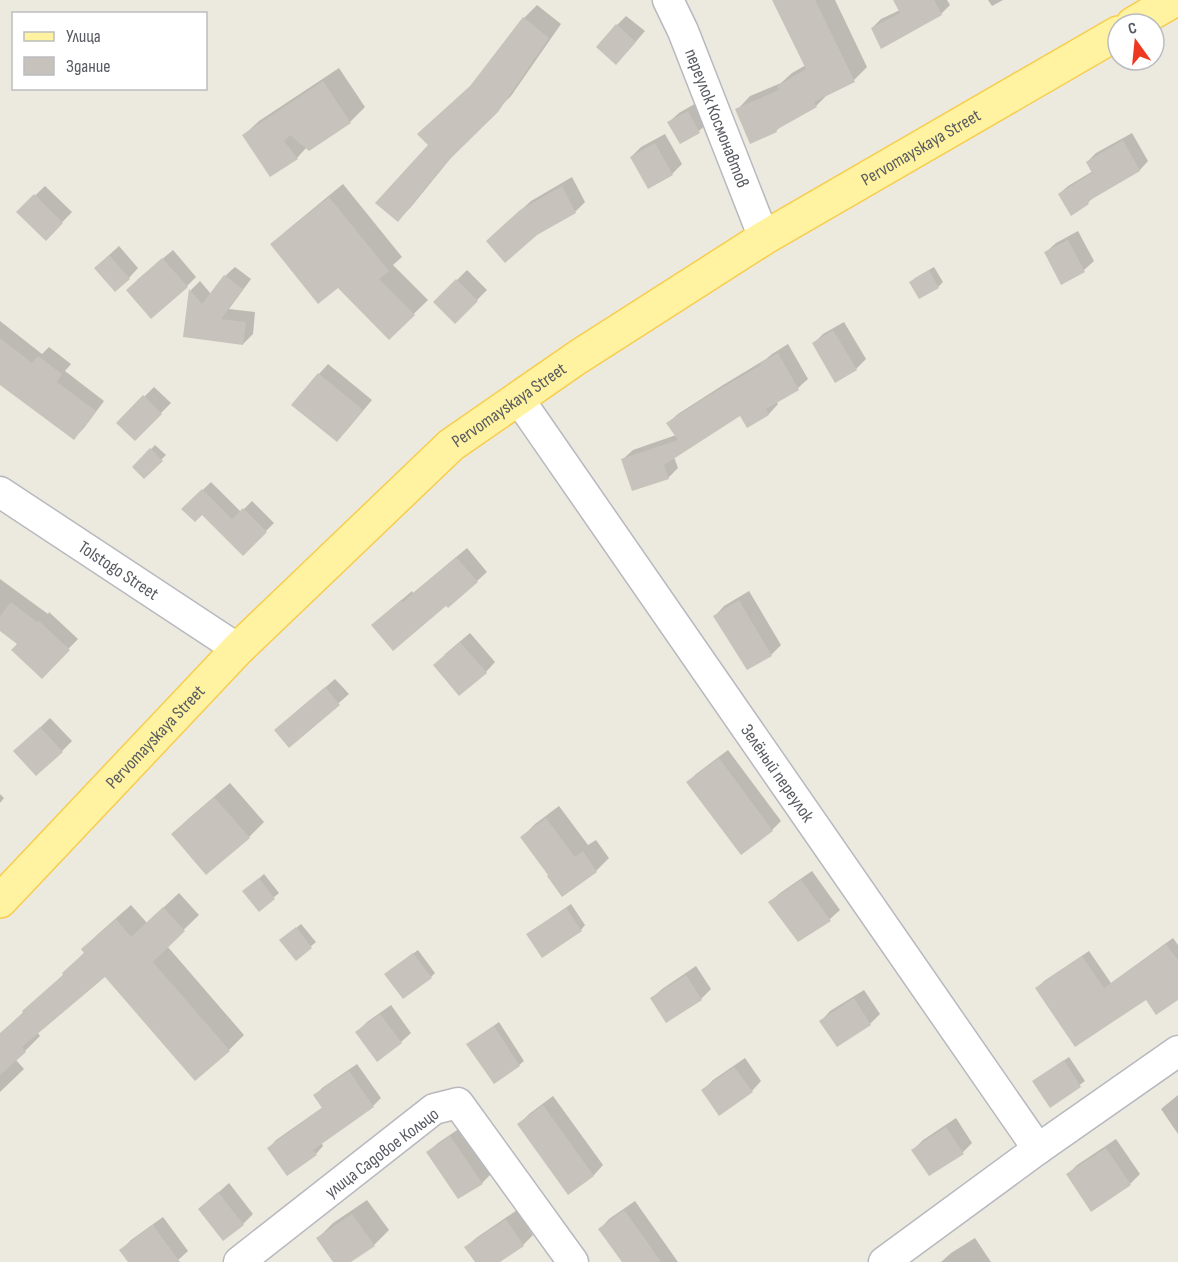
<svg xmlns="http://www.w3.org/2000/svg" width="1178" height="1262" viewBox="0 0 1178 1262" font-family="'Sofia Sans Condensed',sans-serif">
  <rect width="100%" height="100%" fill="#ece9df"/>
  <!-- shadow -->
  <path fill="#0003" d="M774 0H835L867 67 854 80 829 93 816 106 782 125 776 131 737 110 750 96 781 83 792 73 806 65Z
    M895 0H947L950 5 941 14 872 28 881 19 900 10Z
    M988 0H1003L992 6Z
    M537 5 561 24 511 96 459 148 411 207 398 220 430 145 524 18Z
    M626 16 645 31 626 53 617 25Z
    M339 68 365 107 350 122 310 149 307 147 297 158 244 135 259 121Z
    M698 102 709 122 699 131 669 122 679 113Z
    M1132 133 1148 161 1140 170 1096 194 1088 203 1059 194 1068 186 1093 171 1087 162 1096 153Z
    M665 134 682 164 672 174 631 157 641 147Z
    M572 177 585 202 576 211 536 234 497 232 531 201Z
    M343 184 402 257 393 265 428 300 389 338 338 286 272 245 286 231Z
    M45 186 72 212 46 239 18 212Z
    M1078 231 1094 261 1084 270 1062 283 1046 252 1056 243Z
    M119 246 138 268 129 278 106 258Z
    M173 250 196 277 187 286 137 280Z
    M235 267 251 279 229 309 255 312 253 334 243 344 185 336 191 290 200 281 211 294 225 276Z
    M934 267 943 282 938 287 919 297 911 282 915 278Z
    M467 270 487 290 455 322 435 302Z
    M0 321 42 354 49 347 71 364 65 371 104 401 84 428 74 438 0 370Z
    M844 322 866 359 856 369 814 343 823 334Z
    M788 344 808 379 798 388 776 401 778 404 769 414H740L674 457 678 468 668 478 623 459 633 450 676 435 668 423 678 414 723 385 766 359 772 354Z
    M328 364 372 400 347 430 337 440 319 374Z
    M154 387 171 403 135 439 118 423Z
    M155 445 166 455 144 477 134 467Z
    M211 482 241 512 252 501 274 523 243 554 202 513 183 509Z
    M467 548 487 572 477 581 447 604 383 616 412 591 413 593Z
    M0 579 48 614 49 612 78 639 41 677 19 643 0 629Z
    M749 591 781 645 771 655 747 668 715 616 724 606Z
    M470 633 495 662 486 672 444 655Z
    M335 679 349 694 290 746 286 721Z
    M50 718 72 741 62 751 25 742Z
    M728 750 781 821 772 830 741 853 688 782 696 774Z
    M230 783 264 822 249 837 173 834 188 819Z
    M0 794 4 798 0 803Z
    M559 806 588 845 596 840 609 858 596 871 550 875 522 837 535 824Z
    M812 871 840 910 830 919 798 940 770 902 780 893Z
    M264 874 279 893 259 910 249 887Z
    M179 893 199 915 167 946 244 1035 229 1050 105 975 37 1032 40 1036 16 1060 24 1069 0 1092V1034L64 974 85 952 83 949 98 934 131 905 147 923Z
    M571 904 585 925 581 930H533Z
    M301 924 316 942 296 959 286 936Z
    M1173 938 1178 945V998H1146L1037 988 1044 981 1089 951 1111 983Z
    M418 950 435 973 431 977 390 970Z
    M696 966 711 989 701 999 652 998 662 989Z
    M864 990 880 1014 870 1024 837 1045 821 1021 830 1011Z
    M391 1005 411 1033 401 1042 357 1032 367 1022Z
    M499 1022 524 1061 519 1065 468 1044 473 1040Z
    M1069 1057 1085 1081 1051 1106 1039 1077Z
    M745 1058 761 1081 752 1091 703 1090 713 1080Z
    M357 1064 381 1098 373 1106 321 1142 323 1146 316 1154 269 1148 276 1140 323 1107 315 1096 322 1088Z
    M1178 1095V1134L1161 1109Z
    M553 1096 603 1165 594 1175 568 1193 519 1124 529 1114Z
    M956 1118 972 1143 963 1152 913 1150 923 1140Z
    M460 1128 492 1173 482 1183 428 1152 438 1143Z
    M1116 1139 1140 1174 1130 1184 1068 1174 1077 1165Z
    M229 1183 253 1214 243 1224 223 1239 200 1209Z
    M367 1200 389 1230 374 1245 349 1262H335L318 1238 333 1223Z
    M635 1201 678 1262H623L600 1229 609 1219Z
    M517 1210 533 1235 523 1245 498 1262H476L466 1247 476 1238Z
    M163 1217 188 1251 176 1262H130L121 1250 131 1240Z
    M975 1238 991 1262H941L951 1253Z"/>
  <!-- building -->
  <path fill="#c7c3bc" d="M772 0H815L855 82 814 102 817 107 776 130 777 132 750 144 735 109 779 90 777 86 806 69Z
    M893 0H934L942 15 881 49 871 28 900 13Z
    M523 17 549 38 498 112 446 163 398 222 375 203 428 145 417 134 470 86Z
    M616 24 636 42 616 65 596 47Z
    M323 81 351 123 309 151 290 135 284 141 298 159 270 177 242 135Z
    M688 111 700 133 680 144 667 122Z
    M1123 140 1140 171 1087 202 1089 204 1071 216 1058 194 1092 173 1086 162Z
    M655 143 673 175 648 189 630 157Z
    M562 186 576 213 537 235 505 263 486 241 520 210Z
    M34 194 63 223 46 241 16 212Z
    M329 197 389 271 379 279 415 315 389 340 338 288 318 304 270 244Z
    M1068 240 1085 272 1061 285 1044 252Z
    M109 255 130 279 115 292 94 268Z
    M162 258 188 287 151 319 126 290Z
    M929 270 939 288 919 299 909 282Z
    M224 275 243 289 221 319 246 322 243 345 183 337 189 289 202 304Z
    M456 279 478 301 455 324 433 302Z
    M833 330 857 370 835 383 812 343Z
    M0 338 32 363 38 356 62 374 57 382 96 411 74 440 0 385Z
    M778 353 799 390 766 409 769 415 747 428 740 416 664 465 669 479 632 491 621 459 678 440 666 423 713 393 761 365 760 363Z
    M318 373 363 410 337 442 291 405Z
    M143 395 162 414 135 441 116 423Z
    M150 448 163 461 144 479 132 467Z
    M202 489 232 519 243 508 267 532 243 556 202 515 195 522 181 509Z
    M456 557 478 582 448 608 446 606 393 651 371 625 401 600 403 602Z
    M739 600 772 656 747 670 713 616Z
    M11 602 37 622 39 621 70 650 42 679 11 650 17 644 0 631V616Z
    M460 642 487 673 459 696 433 665Z
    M325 687 340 705 289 748 274 730Z
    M40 727 63 752 36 776 13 751Z
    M719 758 773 831 741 855 686 782Z
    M214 797 250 838 206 875 171 834Z
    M546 818 575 857 583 851 597 872 562 897 547 876 548 875 520 837Z
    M259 878 275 899 259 912 242 891Z
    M801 880 831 921 798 942 768 902Z
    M163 907 185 931 153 962 230 1051 195 1081 105 977 22 1047 26 1052 0 1075V1033L23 1013 22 1011 63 975 62 973 84 953 81 949 116 919 131 937Z
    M566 908 582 931 542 958 526 934Z
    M296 927 312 948 296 961 279 940Z
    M1166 944 1178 960V1000L1156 1015 1146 1000 1075 1047 1035 988 1082 956 1104 988Z
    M413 953 432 978 403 999 384 974Z
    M686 975 702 1000 666 1023 650 998Z
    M854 998 871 1025 837 1047 819 1021Z
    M380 1014 402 1043 377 1062 355 1032Z
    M494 1026 520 1066 494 1084 466 1044Z
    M1064 1060 1081 1087 1050 1108 1032 1081Z
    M734 1067 753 1092 719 1116 701 1090Z
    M349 1071 374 1107 313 1150 317 1155 287 1176 267 1148 322 1108 313 1095Z
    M543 1105 594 1176 568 1195 517 1124Z
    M946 1127 964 1154 929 1176 911 1150Z
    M450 1136 483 1184 458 1199 426 1152Z
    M1106 1148 1131 1185 1091 1212 1066 1174Z
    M218 1192 244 1225 223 1241 198 1209Z
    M624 1210 643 1236 661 1262H622L598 1229Z
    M352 1214 375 1246 351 1262H333L316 1238Z
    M506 1219 524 1246 500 1262H475L464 1247Z
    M153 1225 180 1262H128L119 1250Z"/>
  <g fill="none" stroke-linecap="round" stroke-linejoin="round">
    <!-- minor casing -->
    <g stroke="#b7b9bf" stroke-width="33">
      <g id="minor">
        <path id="s1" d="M668 0 683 31 764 238"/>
        <path id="s2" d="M518 398 1038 1149"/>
        <path id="s3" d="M0 492 238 649"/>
        <path d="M239 1262 434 1109 458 1103 573 1262"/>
        <path d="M884 1262 1038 1149 1178 1051"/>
      </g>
    </g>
    <!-- major casing -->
    <g stroke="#f7cd4d" stroke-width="36">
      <g id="major">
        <path d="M1133 24 1174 0"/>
        <path id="s4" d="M0 901 238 649 451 445 578 357 764 238 1118 33"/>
      </g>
    </g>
    <!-- minor -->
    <use href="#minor" stroke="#fff" stroke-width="30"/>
    <!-- major -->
    <use href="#major" stroke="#fff3a1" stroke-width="33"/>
  </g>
  <g text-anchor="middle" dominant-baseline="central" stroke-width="6" stroke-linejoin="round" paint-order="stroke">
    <!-- street labels -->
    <g font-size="18" fill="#585b61" stroke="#fff">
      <text stroke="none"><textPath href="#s1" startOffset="128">переулок Космонавтов</textPath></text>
      <text stroke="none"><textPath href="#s4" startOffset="1198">Pervomayskaya Street</textPath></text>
      <text stroke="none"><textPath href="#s4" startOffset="712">Pervomayskaya Street</textPath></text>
      <text stroke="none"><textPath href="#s3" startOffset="142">Tolstogo Street</textPath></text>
      <text stroke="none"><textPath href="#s4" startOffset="226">Pervomayskaya Street</textPath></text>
      <text stroke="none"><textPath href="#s2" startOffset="456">Зелёный переулок</textPath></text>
      <text transform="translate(382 1153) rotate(-37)">улица Садовое Кольцо</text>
    </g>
  </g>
  <!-- legend -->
  <rect x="12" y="12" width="195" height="78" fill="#ffffff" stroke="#bcbdc0" stroke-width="1.5"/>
  <rect x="24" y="32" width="30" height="9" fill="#fff3a1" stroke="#bcbdc0" stroke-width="1.5"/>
  <text x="66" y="42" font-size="18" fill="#585b61">Улица</text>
  <rect x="24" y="57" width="30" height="18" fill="#c7c3bc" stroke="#bcbdc0" stroke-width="1.5"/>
  <text x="66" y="72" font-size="18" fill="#585b61">Здание</text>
  <!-- north arrow -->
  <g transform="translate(1136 42) rotate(345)"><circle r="28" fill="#ffffff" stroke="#bcbdc0" stroke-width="1.5"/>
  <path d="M0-4.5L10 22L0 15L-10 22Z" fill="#ef3821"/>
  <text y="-9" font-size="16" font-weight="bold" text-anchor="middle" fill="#585b61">С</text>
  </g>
</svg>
